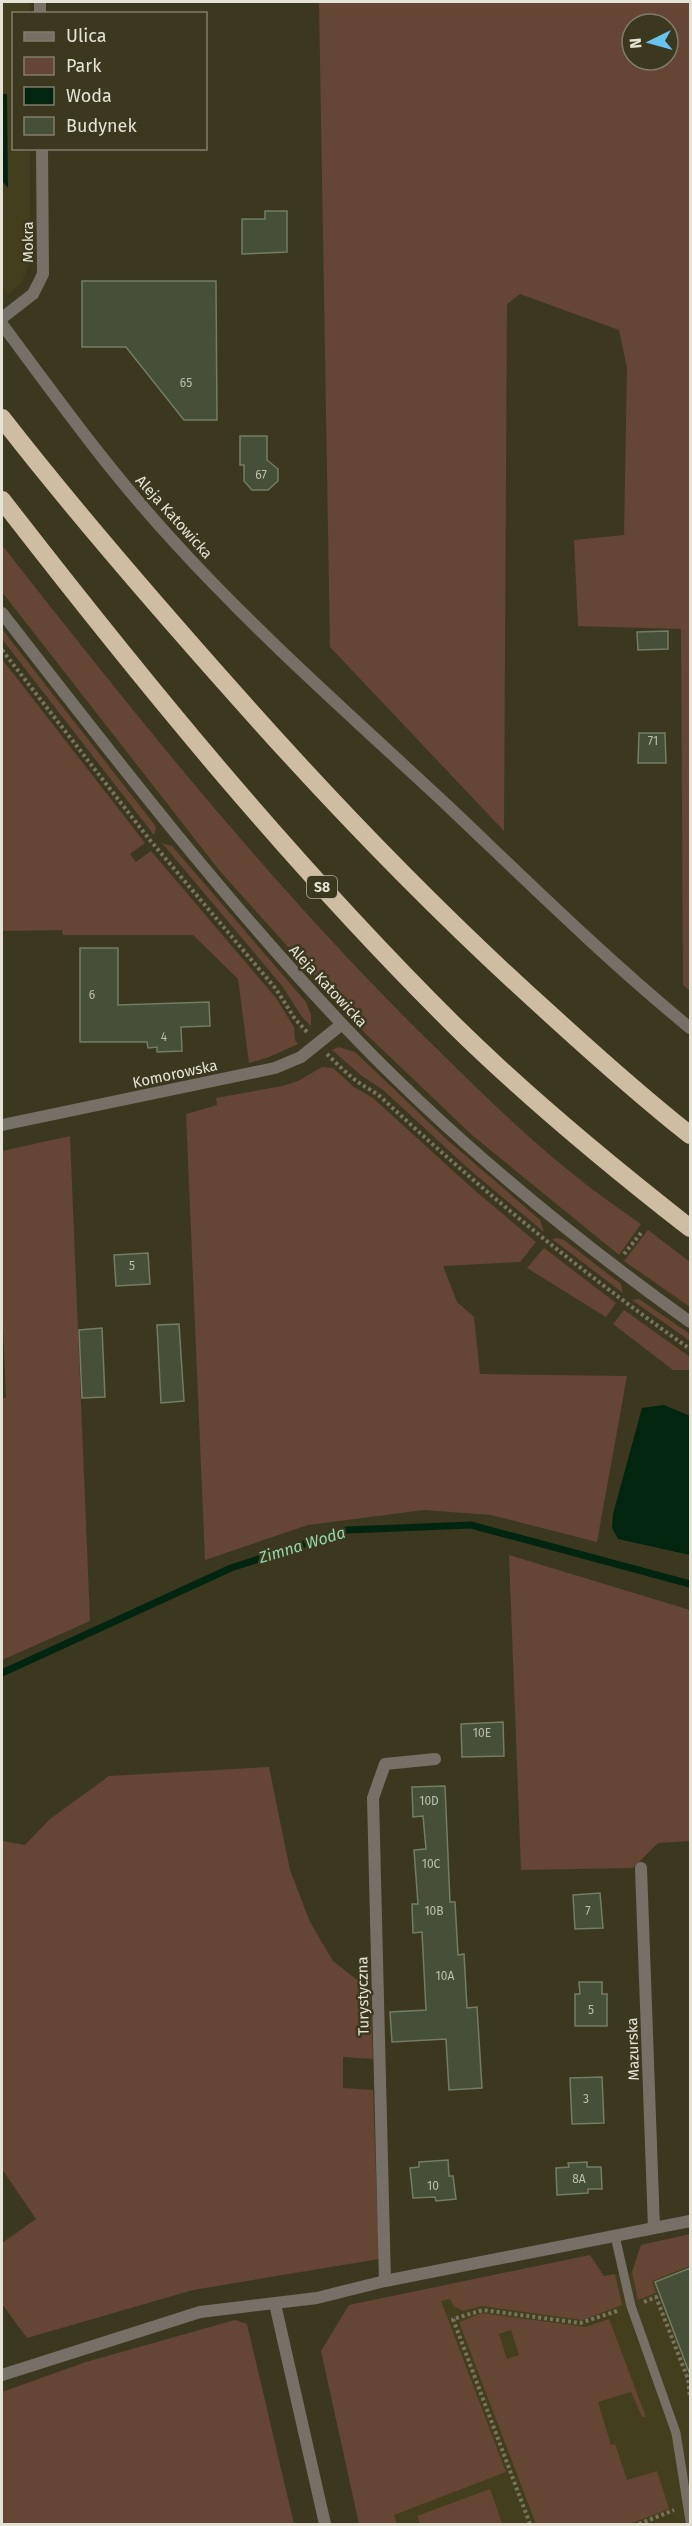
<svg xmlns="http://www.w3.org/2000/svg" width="692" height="2526" viewBox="0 0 692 2526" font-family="'Fira Sans',sans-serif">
  <rect width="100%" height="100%" fill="#3c3820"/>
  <!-- built -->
  <path fill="#433e1d" d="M2 2H29V13L14 14V148L30 149V261L22 282 8 295 2 286Z
    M690 2234V2524H359L321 2351 349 2305 590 2255 604 2276 632 2272 641 2245Z"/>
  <!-- green -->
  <path fill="#654534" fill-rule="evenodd" d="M319 2H690V991L683 985 681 629 578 626 574 540 624 535 627 368 619 330 520 294 507 304 504 831 330 647ZM632 24H668V60H632Z
    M2 545C139 720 278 894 438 1050 480 1091 527 1138 573 1174 595 1192 618 1208 641 1224L619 1255 472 1135 366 1034 219 870 2 592Z
    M2 629 154 824 156 828 154 835 2 639Z
    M2 659 145 843 130 854 136 862 151 851 276 998 294 1027 295 1040 298 1044 269 1057 249 1063 238 979 193 935H63L62 930 2 931Z
    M162 843 172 846 306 1002 311 1015V1026L302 1017 283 987Z
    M339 1047 355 1052 445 1138 540 1220 544 1232 470 1170 382 1089 362 1076 332 1050Z
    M322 1067 333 1068 354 1087 373 1098 472 1188 536 1242 520 1262 443 1266 457 1302 474 1317 480 1374 627 1376 597 1542 491 1515 424 1510 308 1525 205 1560 186 1114 217 1105 216 1098 282 1086 298 1081Z
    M70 1136 90 1621 2 1660V1398H6L2 1301V1151Z
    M648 1230 690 1262V1307L624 1261Z
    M556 1238 564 1240 621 1284 623 1293 552 1239Z
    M544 1248 616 1303 606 1317 527 1268Z
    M639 1299 690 1334V1341L632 1300Z
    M624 1310 690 1357V1370H673L613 1324Z
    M509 1555 690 1610V1841L658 1843 633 1868 521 1870Z
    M269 1767 290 1870 310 1922 333 1961 370 1990 373 2059 343 2057V2088L373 2090 379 2259 193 2290 27 2338 2 2304V2243L36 2219 2 2169V1841L25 1845 50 1819 109 1776Z
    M690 2234V2266L652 2281 656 2293 638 2300 632 2272 641 2245Z
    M590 2255 604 2276 615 2274 622 2305 582 2320 482 2306 463 2311 454 2306 450 2299 441 2301 506 2472 394 2515 397 2524H359L321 2351 349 2305Z
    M482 2313 586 2327 609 2319 646 2417H642L631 2392 598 2402 611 2445 615 2444 627 2480 657 2471 669 2509 630 2524H536L459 2322ZM511 2330 519 2355 507 2359 499 2334Z
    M235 2320 247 2324 294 2524H2V2392L86 2362Z
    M490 2489 502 2523 420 2524 417 2516Z"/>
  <!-- water -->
  <path fill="#02250f" d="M2 94H7L8 188 2 181Z
    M664 1405 690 1416V1555L618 1539 612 1528 613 1514 642 1408Z"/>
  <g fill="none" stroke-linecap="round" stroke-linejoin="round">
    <!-- stream -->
    <path stroke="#02250f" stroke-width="7" d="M2 1673 231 1568 347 1530 471 1525 690 1584"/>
  </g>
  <!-- building -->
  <path fill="#465038" stroke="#727d64" stroke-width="1.5" d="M265 211H287V252L242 254V219H265Z
    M82 281H216L217 420H184L126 347H82Z
    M240 436H267V460L278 469V481L268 490H252L244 481V465H240Z
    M668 631V649L638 650 637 632Z
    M639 733H665L666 763H638Z
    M80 948H118V1005L209 1002 210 1026 181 1027 182 1051 157 1052V1047L148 1048 147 1042H80Z
    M148 1253 150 1284 116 1286 114 1255Z
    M179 1324 184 1401 161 1403 157 1325Z
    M102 1328 105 1397 82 1398 79 1330Z
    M503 1722 504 1756 462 1757 461 1724Z
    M445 1786 450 1902H455L458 1955 464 1954 467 2008 477 2007 482 2088 449 2090 446 2039 392 2042 390 2012 426 2010 422 1932 413 1933 412 1904H418L414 1850 426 1849 423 1816 413 1817 412 1787Z
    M600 1893 603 1928 575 1929 573 1895Z
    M579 1982H602V1994H607V2026H575V1994H580Z
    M602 2077 604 2123 572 2124 570 2078Z
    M448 2160 449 2176H453L456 2199 436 2201 435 2197 413 2198 410 2168 419 2167V2162Z
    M587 2162V2167H601L602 2189H588V2193L557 2195 556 2168 569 2167 568 2163Z
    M690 2268V2372H689L655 2282Z"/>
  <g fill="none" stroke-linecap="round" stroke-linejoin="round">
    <!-- path -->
    <path stroke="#787460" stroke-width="4" stroke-dasharray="3 3" stroke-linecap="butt" d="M2 650 149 839 276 989 295 1019 308 1033
      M327 1054C337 1064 347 1074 358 1082 366 1088 376 1092 384 1100 481 1190 582 1273 690 1349
      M624 1254 641 1233
      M644 2302 656 2297 688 2379 690 2397
      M530 2524 453 2319 483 2310 580 2323 617 2311
      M639 2524 674 2510"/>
    <!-- service -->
    <path stroke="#777066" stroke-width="9" d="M615 2236 631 2306 676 2433 690 2521"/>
    <!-- minor -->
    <path stroke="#777066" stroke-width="12" d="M40 2V14
      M2 318 33 294 43 274 42 148
      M2 324C58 400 113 476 177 545 262 638 357 721 449 807 528 882 606 959 690 1028
      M641 1868 654 2228
      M385 2281 373 1798 385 1764 435 1759
      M275 2304 325 2524
      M2 2375 200 2312 317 2298 385 2281 690 2221"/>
    <!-- tertiary -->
    <path stroke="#777066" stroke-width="12" d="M2 613C111 753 219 894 342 1024 447 1135 566 1233 690 1322
      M2 1125 275 1068 301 1057 342 1024"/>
    <!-- motorway -->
    <path stroke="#cebca3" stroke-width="18" d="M2 418C79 517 161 611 244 704 341 813 442 917 550 1014 596 1056 642 1097 690 1135
      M2 500C143 682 289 861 453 1024 527 1097 608 1164 690 1228"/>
  </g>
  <g text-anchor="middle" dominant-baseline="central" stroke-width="5" stroke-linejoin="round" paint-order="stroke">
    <!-- number labels -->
    <g font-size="12" fill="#bdbeae">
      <text x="186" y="383">65</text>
      <text x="261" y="475">67</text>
      <text x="653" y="741">71</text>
      <text x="92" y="995">6</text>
      <text x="164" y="1037">4</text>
      <text x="132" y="1266">5</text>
      <text x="482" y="1733">10E</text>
      <text x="429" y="1801">10D</text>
      <text x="431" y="1864">10C</text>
      <text x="434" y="1911">10B</text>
      <text x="588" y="1911">7</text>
      <text x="445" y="1976">10A</text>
      <text x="591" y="2010">5</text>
      <text x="586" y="2099">3</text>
      <text x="579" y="2179">8A</text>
      <text x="433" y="2186">10</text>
    </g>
    <!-- shield labels -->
    <rect fill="#3c3820" stroke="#b2b09f" stroke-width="1.5" x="307" y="876" width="30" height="22" rx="4.5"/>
    <g font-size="14" font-weight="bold" fill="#e5e3d5">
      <text x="322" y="887">S8</text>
    </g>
    <!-- street labels -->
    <g font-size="15" fill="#e5e3d5" stroke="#3c3820">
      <text transform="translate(28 242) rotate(-90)">Mokra</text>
      <text transform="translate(174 517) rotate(48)">Aleja Katowicka</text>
      <text transform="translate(328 986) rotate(47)">Aleja Katowicka</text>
      <text transform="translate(175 1074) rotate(-12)">Komorowska</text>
      <text transform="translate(363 1996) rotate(-91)">Turystyczna</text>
      <text transform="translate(633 2049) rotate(-92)">Mazurska</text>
    </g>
    <!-- water labels -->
    <g font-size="16" font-style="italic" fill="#91d8a5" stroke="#3c3820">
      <text transform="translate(302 1545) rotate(-17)">Zimna Woda</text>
    </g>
  </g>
  <!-- border -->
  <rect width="692" height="2526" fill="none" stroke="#e5e3d5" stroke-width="6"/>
  <!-- legend -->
  <rect x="12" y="12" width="195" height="138" fill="#3c3820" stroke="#807c68" stroke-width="1.5"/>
  <rect x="24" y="32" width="30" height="9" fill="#777066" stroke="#807c68" stroke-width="1.5"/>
  <text x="66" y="42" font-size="18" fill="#e5e3d5">Ulica</text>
  <rect x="24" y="57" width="30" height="18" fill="#654534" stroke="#807c68" stroke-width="1.5"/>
  <text x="66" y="72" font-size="18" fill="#e5e3d5">Park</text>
  <rect x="24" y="87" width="30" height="18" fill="#02250f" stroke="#807c68" stroke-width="1.5"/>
  <text x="66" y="102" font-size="18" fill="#e5e3d5">Woda</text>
  <rect x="24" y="117" width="30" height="18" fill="#465038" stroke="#807c68" stroke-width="1.5"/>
  <text x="66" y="132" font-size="18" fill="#e5e3d5">Budynek</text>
  <!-- north arrow -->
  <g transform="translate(650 42) rotate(265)"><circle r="28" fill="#3c3820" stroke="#807c68" stroke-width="1.5"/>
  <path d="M0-4.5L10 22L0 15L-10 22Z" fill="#66c4ef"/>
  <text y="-9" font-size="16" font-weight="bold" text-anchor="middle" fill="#e5e3d5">N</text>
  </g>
</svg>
